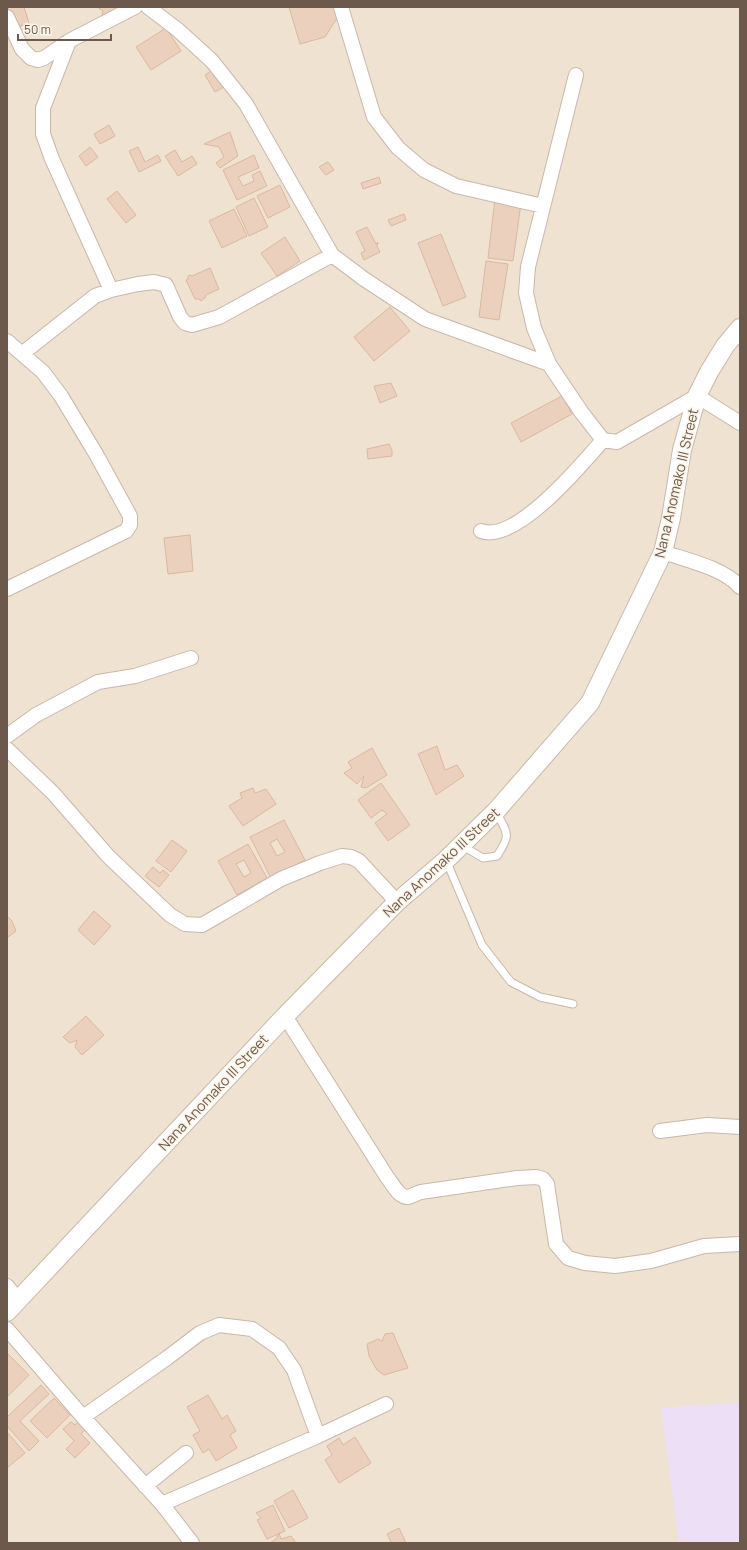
<svg xmlns="http://www.w3.org/2000/svg" width="747" height="1550" viewBox="0 0 747 1550" font-family="Manrope,sans-serif">
  <rect width="100%" height="100%" fill="#f9f0e2"/>
  <!-- residential -->
  <path fill="#efe2d1" d="M7 7H740V1543H7Z"/>
  <!-- education -->
  <path fill="#eddff5" d="M740 1402V1543H679L661 1408Z"/>
  <!-- building -->
  <path fill="#ebd0bd" stroke="#dbb89f" fill-rule="evenodd" d="M8 7H24L29 23 15 28Z
    M97 7H125L101 19 103 11Z
    M289 7H337L339 15 325 37 300 44Z
    M166 28 181 51 151 70 136 47Z
    M216 68 227 85 215 92 205 75Z
    M109 125 115 136 100 144 94 134Z
    M230 132 238 156 220 168 216 163 224 157 219 147 204 144Z
    M90 147 98 157 86 166 79 156Z
    M138 147 145 162 158 155 161 161 139 172 129 151Z
    M175 150 182 162 192 156 197 164 178 176 165 156Z
    M254 155 259 168 238 177 243 186 254 181 252 175 260 171 267 186 237 200 223 170Z
    M328 162 334 170 326 175 319 167Z
    M379 177 381 183 363 189 361 183Z
    M280 185 290 207 268 218 257 196Z
    M117 191 136 215 126 223 107 199Z
    M254 198 268 227 249 236 236 207Z
    M495 199 521 203 513 261 488 258Z
    M234 209 247 236 222 248 209 221Z
    M404 214 406 220 391 226 388 220Z
    M367 227 376 244 378 242 377 246 380 252 364 260 361 253 365 251 356 232Z
    M441 234 466 297 443 306 418 243Z
    M285 237 300 261 277 276 261 253Z
    M486 261 508 264 499 320 479 317Z
    M210 268 219 289 206 295 205 298 201 301 199 299H195L186 280 188 279V276L190 275 192 276Z
    M390 307 410 331 374 361 354 337Z
    M391 383 397 396 380 403 374 386Z
    M562 396 572 414 521 442 511 423Z
    M389 444 392 450V456L368 459 367 449Z
    M190 535 193 571 168 574 164 538Z
    M437 746 445 770 457 765 464 776 436 795 418 754Z
    M372 748 387 775 366 788 361 787 364 776 357 784 344 773 352 768 348 762Z
    M381 783 410 825 388 841 375 823 387 814 382 810 371 818 358 800Z
    M253 788 255 793 266 789 276 804 243 826 229 806 242 798 240 793Z
    M284 820 305 860 271 878 250 837ZM277 839 285 852 277 856 270 843Z
    M172 840 187 851 171 872 156 861Z
    M248 844 267 878 237 895 218 861ZM244 860 251 873 244 877 236 864Z
    M153 867 160 873 163 870 169 875 159 887 145 876Z
    M94 911 111 926 94 945 78 930Z
    M7 916 12 921 16 931 7 938Z
    M86 1016 104 1035 82 1055 75 1047 77 1040 70 1043 63 1037Z
    M393 1333 408 1368 384 1375 377 1370 369 1356 367 1344 378 1339 382 1341 385 1334Z
    M7 1353 29 1375 7 1397Z
    M41 1385 49 1394 20 1421 39 1441 29 1451 7 1426V1417Z
    M208 1395 222 1419 227 1415 236 1431 230 1435 237 1448 216 1461 209 1449 203 1453 193 1435 200 1431 187 1407Z
    M54 1398 70 1415 47 1438 30 1421Z
    M71 1422 75 1425 78 1422 85 1430 81 1434 90 1443 75 1458 66 1449 74 1441 63 1429Z
    M7 1432 25 1453 7 1468Z
    M355 1437 371 1463 339 1483 325 1460 332 1455 327 1446 339 1438 343 1445Z
    M293 1490 308 1518 289 1528 274 1501Z
    M273 1505 285 1531 267 1539 257 1520 261 1518 256 1513Z
    M399 1528 406 1543H389L391 1542 387 1534Z
    M279 1533 281 1539 291 1536 296 1543H270L276 1539Z"/>
  <g fill="none" stroke-linecap="round" stroke-linejoin="round">
    <!-- service casing -->
    <g stroke="#c8b8ab" stroke-width="9">
      <path id="service" d="M461 845 483 858 497 856C512 833 507 834 496 811
        M446 860 482 945 511 982 540 997 573 1004"/>
    </g>
    <!-- minor casing -->
    <g stroke="#c8b8ab" stroke-width="16">
      <path id="minor" d="M148 7 178 30 212 61 246 104 332 255 364 279 425 319 549 364
        M341 7 374 117 398 148 424 170 456 186 543 206
        M7 17 22 49 31 58 38 60 44 58 69 41 135 7
        M69 41 43 108V134L52 159 111 290
        M576 75 528 267 526 293 534 328 549 364 582 413 603 440 617 442 697 396 740 423
        M7 341 43 372 61 396 96 454 130 516V525L126 531 7 589
        M23 353 95 296 111 290 138 284 154 282 166 285 180 317 185 323 192 325 219 317 332 255
        M481 531C516 544 582 464 603 440
        M663 552C686 560 724 568 740 587
        M7 736 36 715 98 682 135 676 191 658
        M7 749 53 793 108 856 170 915 185 924 202 925 281 879 320 863 342 856 351 857 359 861 397 902
        M285 1016 387 1177C392 1183 399 1198 408 1197 412 1196 417 1193 421 1192L517 1178 537 1177 543 1179 547 1184 556 1244 568 1258 585 1263 615 1266 651 1261 704 1246 740 1244
        M660 1131 707 1125 740 1127
        M7 1286 18 1300
        M7 1329 83 1417 162 1504 192 1543
        M83 1417 167 1358 200 1333 219 1325 252 1329 279 1348 294 1370 318 1436
        M145 1486 186 1453
        M162 1504 318 1436 386 1404"/>
    </g>
    <!-- tertiary casing -->
    <g stroke="#c8b8ab" stroke-width="20">
      <path id="tertiary" d="M7 1312 285 1016 397 902 446 860 496 811 590 703 663 552 671 518 682 450 697 396 709 372 725 346 740 328"/>
    </g>
    <!-- service -->
    <use href="#service" stroke="#fff" stroke-width="7"/>
    <!-- minor -->
    <use href="#minor" stroke="#fff" stroke-width="14"/>
    <!-- tertiary -->
    <use href="#tertiary" stroke="#fff" stroke-width="18"/>
  </g>
  <g text-anchor="middle" dominant-baseline="central" stroke-width="3" stroke-linejoin="round" paint-order="stroke">
    <!-- street labels -->
    <g font-size="14" fill="#6d584c" stroke="#fcf5e7">
      <text transform="translate(676 483) rotate(-77)">Nana Anomako III Street</text>
      <text transform="translate(441 862) rotate(-43)">Nana Anomako III Street</text>
      <text transform="translate(213 1092) rotate(-47)">Nana Anomako III Street</text>
    </g>
  </g>
  <!-- border -->
  <rect width="747" height="1550" fill="none" stroke="#6d584c" stroke-width="16"/>
  <!-- scale -->
  <path d="M18 34v6h93v-6" fill="none" stroke="#6d584c" stroke-width="2"/>
  <text x="24" y="34" font-size="12" fill="#6d584c" stroke="#fcf5e7" stroke-width="3" paint-order="stroke">50 m</text>
</svg>
